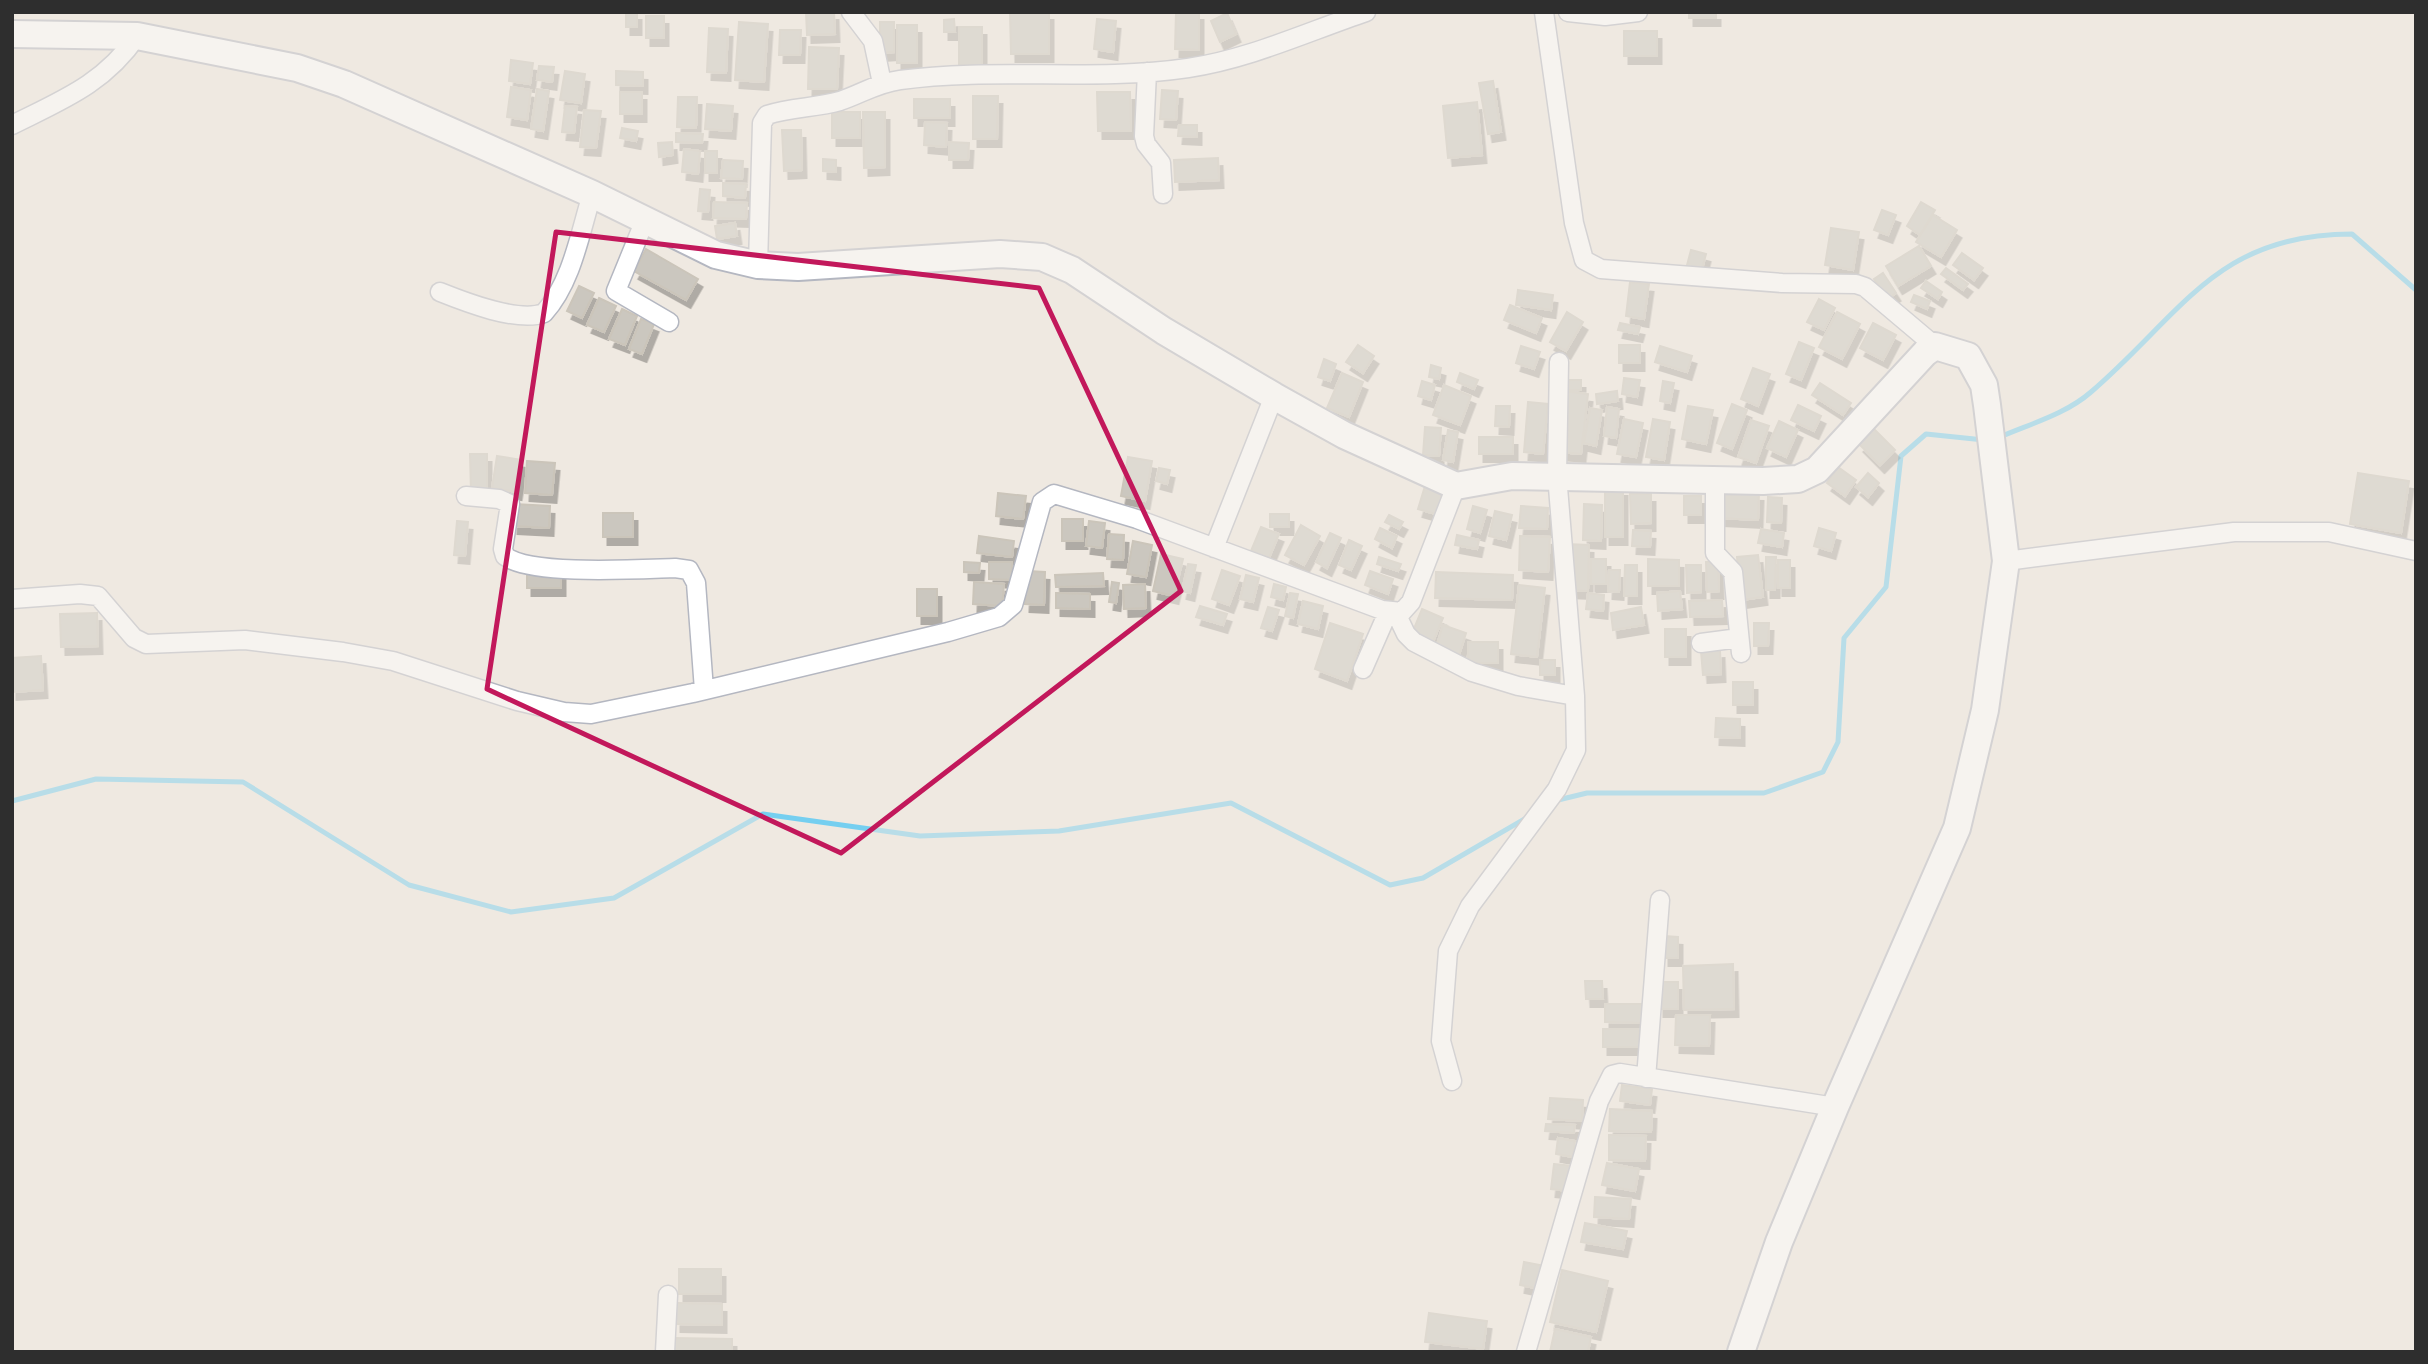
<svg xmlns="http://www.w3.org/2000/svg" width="2428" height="1364" viewBox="0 0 2428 1364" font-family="Manrope,sans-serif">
  <defs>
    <filter id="shadow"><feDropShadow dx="4.5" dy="8" stdDeviation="0" flood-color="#0004"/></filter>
  </defs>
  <rect width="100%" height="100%" fill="#efe9e1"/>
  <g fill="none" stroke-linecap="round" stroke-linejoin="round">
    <!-- stream -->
    <path stroke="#75cff0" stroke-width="5" d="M2000 437C2030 424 2066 414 2091 392 2182 314 2216 234 2352 234L2416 290
      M12 801 96 779 243 782 409 885 511 912 614 898 763 814 920 836 1059 831 1231 803 1390 885 1423 878 1528 817
      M1554 801 1587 793H1764L1823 772 1838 742 1844 638 1886 587 1901 456 1926 434 1984 440"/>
  </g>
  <!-- building -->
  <path fill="#cbc7bf" stroke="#cbc5ba" stroke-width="2" filter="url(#shadow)" d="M626 12H637V27H626Z
    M806 12H834L835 34 807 35Z
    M1010 12H1049V54H1011Z
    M1176 12H1199V50L1175 49Z
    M1689 12H1716V18H1689Z
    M1227 13 1236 34 1220 42 1211 21Z
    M646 16H664V38H646Z
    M954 19 955 32H944V20Z
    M1097 19 1116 21 1113 52 1094 49Z
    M739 22 768 24 764 82 735 80Z
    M880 22H894V52L880 53Z
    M897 25H917V63H897Z
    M959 27H982V65H959Z
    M709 28 728 29 726 73 707 72Z
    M780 30H801L800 55H779Z
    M1624 31H1657V56H1624Z
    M809 47 839 48 837 89H808Z
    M511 60 533 63 530 84 509 81Z
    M539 66 554 67 552 82 537 80Z
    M565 71 585 74 581 103 560 100Z
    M616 71 643 72V86L616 85Z
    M1493 81 1501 132 1488 134 1479 83Z
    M511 87 531 90 527 120 507 117Z
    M537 89 549 91 543 131 531 129Z
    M1162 90 1178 91 1176 120 1160 119Z
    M620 92H642V114H620Z
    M1097 92H1130L1131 131H1098Z
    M973 96H998L997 139H973Z
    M678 97H697L696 128 677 127Z
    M914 99H950V118H914Z
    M1477 102 1482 155 1448 158 1443 106Z
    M707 104 733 106 731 131 705 129Z
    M565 106 577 107 574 133 562 132Z
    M584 110 601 111 596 148 580 147Z
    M832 112H860V138H832Z
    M863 112H885V167L864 168Z
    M925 122 947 123 946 147 924 145Z
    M1179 125H1197V137L1178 136Z
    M622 128 638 131 636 141 620 138Z
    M782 130H801L802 170 784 171Z
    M676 133 703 134 702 143 676 142Z
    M672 142 673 155 659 157 658 143Z
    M949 142 969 143 968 160H949Z
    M684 149 700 151 698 174 682 172Z
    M705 151H717V173H705Z
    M1218 158 1219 180 1175 182 1174 160Z
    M823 159 836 160V172L823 171Z
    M723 160 743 161 742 179 721 178Z
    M723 183 746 184 745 198 723 196Z
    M700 189 710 190 708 212 698 211Z
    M714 202 747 203 746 219 713 218Z
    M1921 202 1935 210 1920 235 1907 226Z
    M1882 210 1896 215 1888 235 1874 230Z
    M1933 215 1957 230 1941 257 1916 242Z
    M735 223 737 236 717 239 715 226Z
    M1831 228 1859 232 1853 270 1825 265Z
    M1919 246 1931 266 1898 286 1886 266Z
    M646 249 698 279 686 300 634 271Z
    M1691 250 1706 254 1701 273 1686 269Z
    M1962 253 1983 268 1974 280 1953 265Z
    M1946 268 1968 284 1963 290 1941 274Z
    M1883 273 1896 293 1887 299 1874 279Z
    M1926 281 1942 292 1938 299 1921 288Z
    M1630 282 1649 284 1644 319 1626 316Z
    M579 286 594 293 582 318 567 311Z
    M1518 290 1553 295 1551 310 1516 305Z
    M1914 295 1930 301 1927 309 1911 302Z
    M599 298 616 306 604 332 587 325Z
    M1819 299 1835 308 1824 330 1807 322Z
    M1510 305 1542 318 1536 333 1504 320Z
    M622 309 637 316 625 345 609 339Z
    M1567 312 1583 322 1566 351 1550 342Z
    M1837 312 1860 324 1842 359 1819 347Z
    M641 319 654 324 642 354 629 349Z
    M1620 323 1640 327 1638 334 1618 330Z
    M1873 323 1896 335 1883 360 1860 348Z
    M1799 342 1814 348 1801 380 1786 374Z
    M1358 345 1374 356 1363 373 1346 362Z
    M1619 345H1640V363H1619Z
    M1521 346 1540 352 1534 369 1516 363Z
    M1660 346 1692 356 1687 372 1655 362Z
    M1324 359 1336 364 1330 381 1318 377Z
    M1431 365 1441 368 1439 379 1429 377Z
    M1753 368 1770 374 1758 406 1741 399Z
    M1342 373 1363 382 1349 417 1327 408Z
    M1460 373 1478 380 1474 389 1457 382Z
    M1624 378 1640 380 1637 397 1622 394Z
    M1561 380H1581V390H1561Z
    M1422 381 1435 385 1431 400 1418 396Z
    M1663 381 1674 383 1670 403 1660 401Z
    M1820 383 1851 403 1843 415 1812 395Z
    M1444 385 1471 396 1460 425 1433 415Z
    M1564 391 1588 394 1581 454 1558 452Z
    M1617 391 1618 401 1597 404 1596 394Z
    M1528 402 1548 404 1543 454 1524 452Z
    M1732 404 1747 410 1732 449 1717 443Z
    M1798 405 1821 416 1814 431 1791 420Z
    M1496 406H1510L1509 427 1495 426Z
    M1688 406 1713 410 1706 444 1682 439Z
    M1607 407 1619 409 1616 438 1604 436Z
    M1590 408 1602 410 1596 446 1584 443Z
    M1624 419 1643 423 1636 457 1617 454Z
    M1653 419 1670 422 1664 460 1646 457Z
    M1751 420 1769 426 1756 463 1738 457Z
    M1779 421 1798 430 1786 457 1767 448Z
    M1425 427 1441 428 1439 456 1423 455Z
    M1874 429 1895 450 1880 465 1859 444Z
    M1448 430 1458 432 1453 462 1443 460Z
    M1479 437H1513V454H1479Z
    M470 454H487V492H471Z
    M497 456 522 460 517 492 492 488Z
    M1128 457 1152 461 1145 501 1121 496Z
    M527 461 555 463 552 495 525 493Z
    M1838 467 1856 480 1845 496 1827 483Z
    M1159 468 1170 470 1167 484 1156 481Z
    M1868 473 1879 483 1868 497 1856 487Z
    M2358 473 2409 481 2401 533 2350 524Z
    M1425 486 1445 491 1439 515 1418 509Z
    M1605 488H1623V537H1605Z
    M1720 492 1759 493 1758 520 1719 518Z
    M998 493 1026 496 1023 519 996 516Z
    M1630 494H1651V523L1631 524Z
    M1684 496H1701V515H1684Z
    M1768 497 1782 498 1781 523 1767 522Z
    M514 504 550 506 549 528 513 526Z
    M1584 504 1602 505 1601 541 1583 540Z
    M1473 506 1487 510 1480 533 1467 529Z
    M1521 506 1548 508 1547 529 1519 528Z
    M1495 511 1512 515 1506 540 1489 536Z
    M603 513H633V537H603Z
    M1270 514H1289V527H1270Z
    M1389 515 1403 522 1399 529 1385 522Z
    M1062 519H1083V541H1062Z
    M457 521 468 522 465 556 454 555Z
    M1089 521 1105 523 1102 548 1086 546Z
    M1301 525 1320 536 1304 565 1285 555Z
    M1261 527 1279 534 1269 558 1251 551Z
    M1380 528 1397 536 1392 548 1375 539Z
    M1819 528 1836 533 1831 551 1814 546Z
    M1761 529 1784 533 1782 547 1758 543Z
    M1633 530 1651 531 1650 547 1632 546Z
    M1330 533 1341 538 1327 568 1316 562Z
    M1109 534 1124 535 1123 560 1107 559Z
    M1457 535 1479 540 1477 549 1455 545Z
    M979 536 1014 541 1012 557 977 553Z
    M1520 536 1550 537 1548 572 1519 570Z
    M1349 540 1362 546 1351 570 1339 565Z
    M1133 541 1152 545 1146 577 1127 574Z
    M1566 544 1589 545 1588 591 1565 590Z
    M1161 554 1183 559 1174 596 1153 591Z
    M1758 555 1763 597 1741 600 1737 557Z
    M1379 557 1401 564 1398 571 1377 564Z
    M1766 557H1776L1775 590H1766Z
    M1591 559H1606V584H1591Z
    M1648 559 1679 560V586H1648Z
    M1778 560H1790V588H1778Z
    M964 562 980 563 979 573 964 572Z
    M989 562H1012V580L989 579Z
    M1706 562H1718L1719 591 1707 592Z
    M1188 564 1196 565 1190 593 1182 591Z
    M1625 565H1637V596H1624Z
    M1686 565H1701V592L1687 593Z
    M527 568H561V588H527Z
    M1222 570 1240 576 1229 605 1212 599Z
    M1609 570H1620L1619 592 1608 591Z
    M1027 571 1045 572 1044 605 1025 604Z
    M1370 571 1393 579 1388 594 1365 585Z
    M1436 572 1513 575 1512 600 1435 598Z
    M1103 573 1104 586 1056 587 1055 575Z
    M1246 575 1259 578 1253 602 1240 599Z
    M974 582 1004 584 1002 606 973 604Z
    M1112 582 1119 583 1116 603 1109 602Z
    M1145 584 1146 608 1124 609 1123 585Z
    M1274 584 1286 587 1283 600 1271 597Z
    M1519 585 1545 588 1537 657 1511 654Z
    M917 589H937V616H917Z
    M1680 591 1682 609 1658 611 1657 593Z
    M1056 593 1090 594V609L1056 608Z
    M1290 593 1298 594 1293 618 1285 616Z
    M1588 593 1604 595 1603 611 1586 609Z
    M1722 600 1723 616 1690 617 1689 601Z
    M1303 601 1323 606 1318 629 1298 624Z
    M1200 606 1227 614 1223 625 1196 617Z
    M1268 607 1279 610 1272 631 1261 628Z
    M1641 607 1644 625 1613 630 1611 613Z
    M1422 609 1443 618 1432 644 1411 636Z
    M97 613 98 646 61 647 60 614Z
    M1330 623 1363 634 1347 681 1315 669Z
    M1754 623H1769L1768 646H1754Z
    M1443 625 1466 633 1459 655 1436 648Z
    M1665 629H1686V657H1665Z
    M1468 642H1498V663H1468Z
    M1720 650 1721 674 1703 675 1701 651Z
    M41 656 43 690 12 692V658Z
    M1540 660H1555V675H1540Z
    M1733 682H1753V705H1733Z
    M1716 718 1740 719V738L1715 737Z
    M1664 936 1678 937V958H1664Z
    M1733 964 1734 1009 1684 1010 1683 966Z
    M1585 981H1602L1603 999H1586Z
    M1659 982H1678V1009H1659Z
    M1605 1004H1642V1023L1605 1022Z
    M1676 1015H1710L1709 1046 1675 1045Z
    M1603 1029H1639V1047H1603Z
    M1622 1085 1652 1089 1650 1105 1620 1101Z
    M1550 1098 1583 1100 1582 1121 1548 1119Z
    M1610 1109 1652 1111 1651 1132 1609 1131Z
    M1546 1124 1575 1125 1574 1133 1545 1131Z
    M1609 1135 1646 1136 1645 1161 1609 1160Z
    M1558 1138 1575 1141 1573 1157 1556 1154Z
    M1607 1163 1639 1169 1635 1191 1602 1185Z
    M1554 1164 1572 1166 1569 1191 1551 1189Z
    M1595 1197 1631 1199 1629 1219 1594 1217Z
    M1585 1223 1627 1231 1623 1249 1581 1242Z
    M1524 1262 1545 1266 1540 1289 1520 1285Z
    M679 1269H721V1294H679Z
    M1562 1270 1608 1281 1596 1332 1550 1322Z
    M676 1303 722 1304V1325L676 1324Z
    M1429 1313 1487 1321 1483 1349 1425 1342Z
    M1555 1329 1591 1337 1588 1352H1550Z
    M673 1338 732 1339V1352H672Z"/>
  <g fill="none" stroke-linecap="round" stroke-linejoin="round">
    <!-- street casing -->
    <g stroke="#b4b7c1" stroke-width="21">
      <path id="street" d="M851 12 873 41 882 83
        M1544 12 1574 223 1584 260 1601 269 1782 283 1856 284 1865 287 1935 346
        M1568 12 1605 16 1638 12
        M1147 72 1144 136 1146 144 1161 163 1163 194
        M12 125C62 100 104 84 137 36
        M645 220 616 291 669 322
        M758 265 762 123 767 115C791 107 816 108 840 101 861 94 877 83 900 80 995 67 1093 82 1188 68 1249 59 1307 32 1366 12
        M440 292C465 302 518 323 544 313 572 282 580 233 592 194
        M1715 480V553L1733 572 1741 653
        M466 496 499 499 510 504 503 549 505 556C530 576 641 569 675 568L689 570 696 583 704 690
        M1214 548 1274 396
        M2006 561 2234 532H2329L2416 551
        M12 599 80 594 98 596 134 638 146 644 245 640 343 652 393 661 517 701 564 712 591 714 693 693 948 632 999 617 1013 605 1042 502 1054 494 1137 519 1382 610 1402 612 1411 602 1456 486
        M1396 613 1406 634 1414 642 1472 672 1518 686 1575 696
        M1701 643 1739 638
        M1363 669 1388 612
        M1646 1078 1660 900
        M1452 1081 1441 1041 1448 951 1470 906 1557 789 1576 750 1575 696 1557 475 1559 362
        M665 1352 668 1295
        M1526 1352 1599 1101 1612 1075 1620 1073 1835 1107"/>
    </g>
    <!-- secondary casing -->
    <g stroke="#b4b7c1" stroke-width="30">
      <path id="secondary" d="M12 34 137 36 297 68 344 84 592 194 716 255 758 265 798 267 1000 254 1042 257 1072 270 1164 331 1274 396 1344 435 1456 486 1512 476 1763 481 1798 479 1817 470 1925 353 1935 346 1968 356 1984 385 1987 405 2006 561 1985 710 1957 828 1835 1107 1779 1242 1741 1352"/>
    </g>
    <!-- street -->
    <use href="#street" stroke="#fff" stroke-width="18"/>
    <!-- secondary -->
    <use href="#secondary" stroke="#fff" stroke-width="26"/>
  </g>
  <!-- marked area -->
  <path d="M0 0H2428V1364H0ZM556 232 1039 288 1181 591 841 853 487 689Z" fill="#efe9e1" fill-opacity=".55" fill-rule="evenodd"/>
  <path fill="none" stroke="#c2185b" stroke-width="5" stroke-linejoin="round" d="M556 232 1039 288 1181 591 841 853 487 689Z"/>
  <!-- border -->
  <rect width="2428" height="1364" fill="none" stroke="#2e2e2e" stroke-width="28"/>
</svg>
